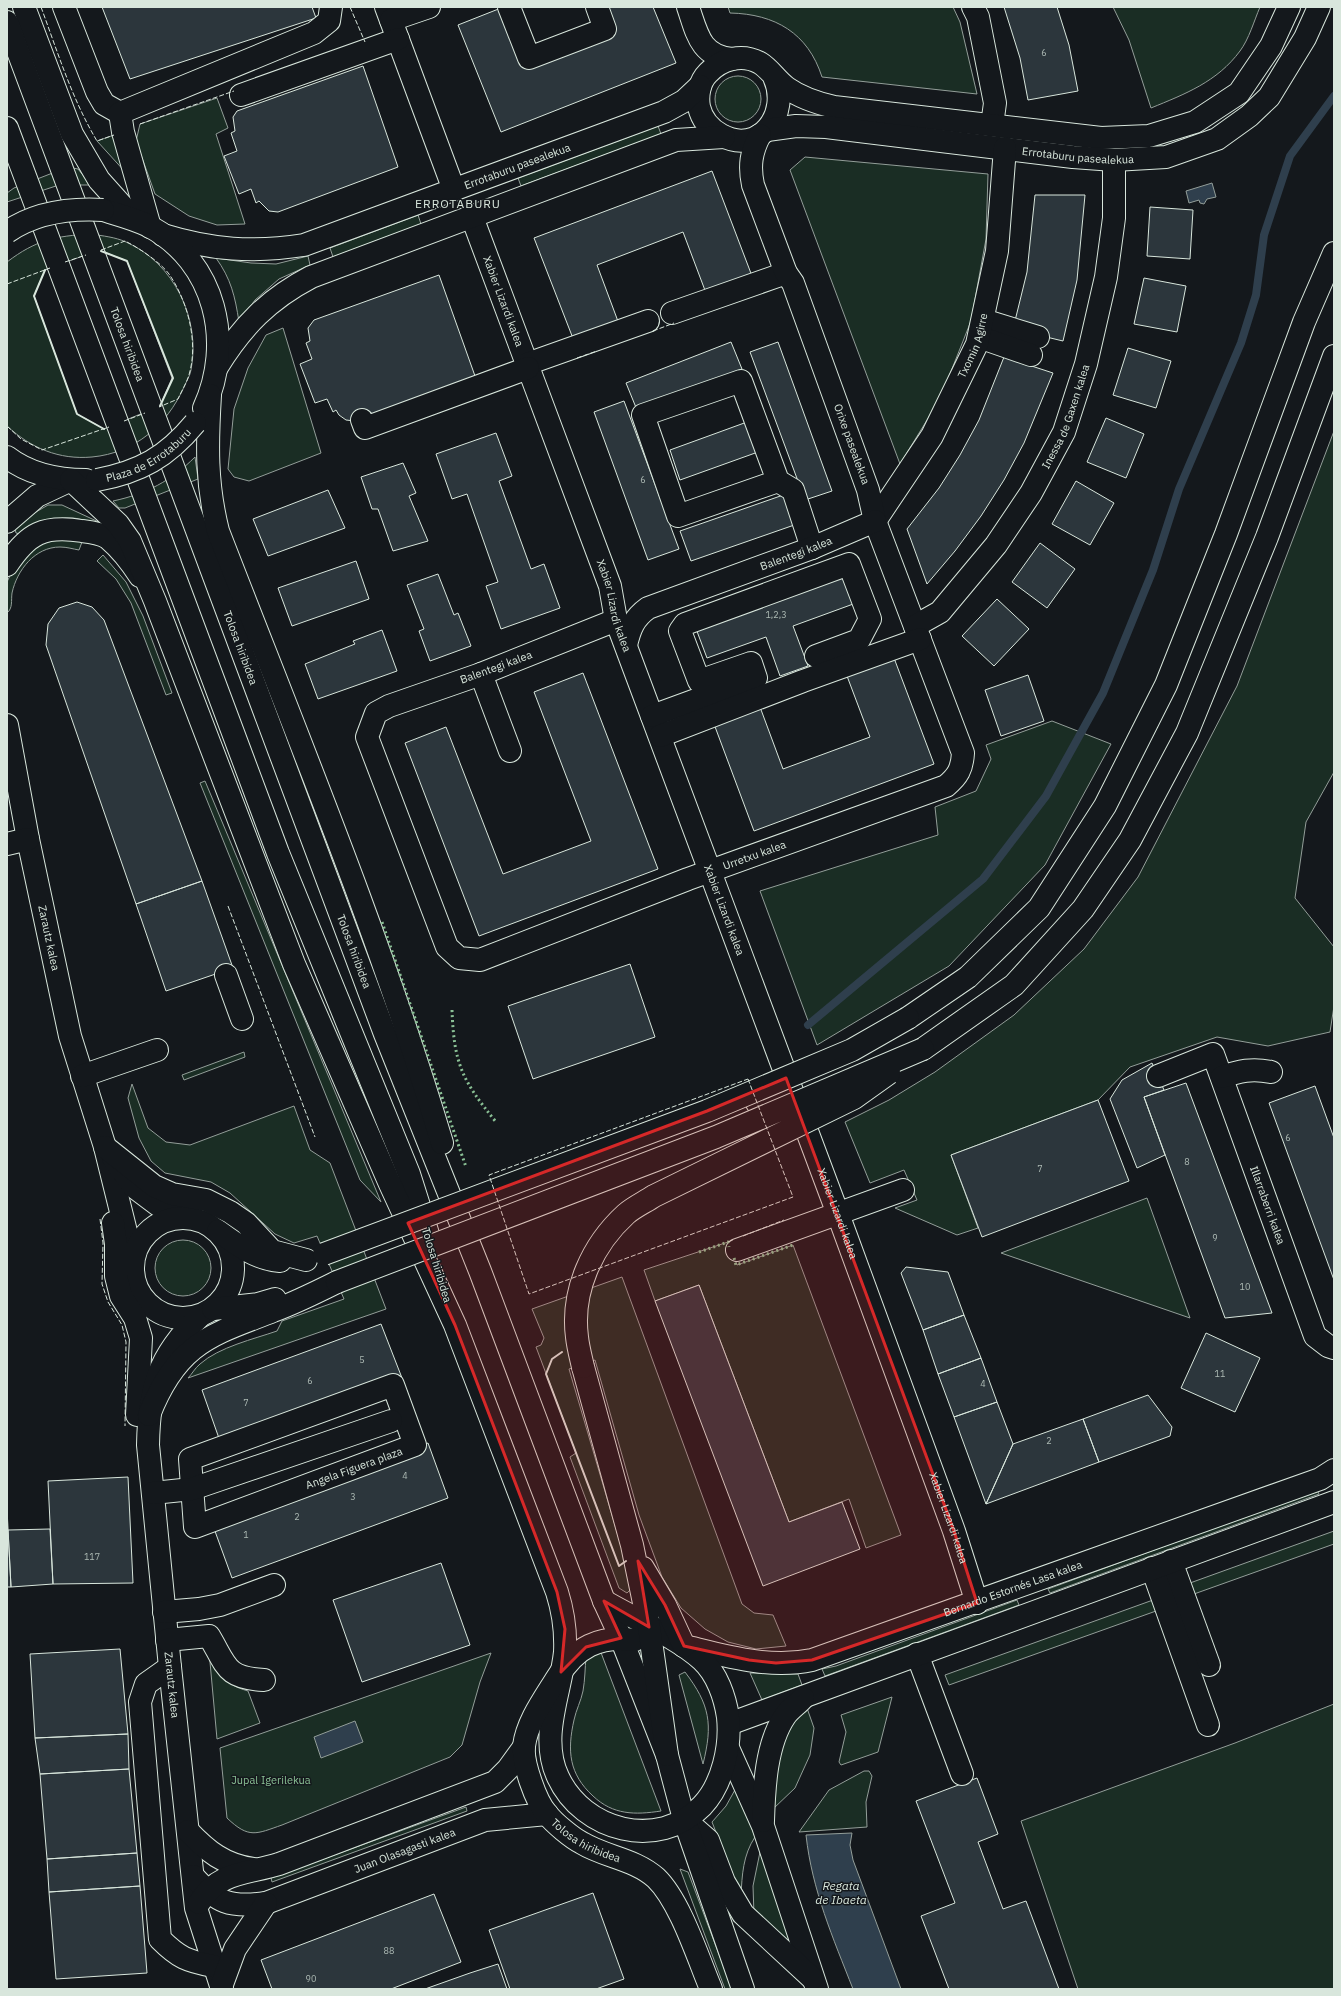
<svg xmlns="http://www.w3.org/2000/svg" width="1341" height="1996" viewBox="0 0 1341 1996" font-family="'IBM Plex Sans',sans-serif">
  <rect width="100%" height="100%" fill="#14181c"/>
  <!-- green -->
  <path fill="#1a2d24" stroke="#939e99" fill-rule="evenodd" d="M728 7H953L960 22 977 94 822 77C808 33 775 14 730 13Z
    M1113 7H1260C1254 21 1249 39 1240 51 1217 82 1185 94 1151 108L1129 40Z
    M715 99a23 23 0 1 1 46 0a23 23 0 1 1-46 0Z
    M217 98 228 128 216 134 245 224 217 225 189 216 155 194 136 141 140 124Z
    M658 126 661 134 521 186 518 178Z
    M114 135 127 174 97 141Z
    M805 157 988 174 986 239 971 321 940 399 900 464 790 170Z
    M68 167 78 169 91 185H59L7 202V193L14 188Z
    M418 215 421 224 333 257 330 248Z
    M91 234C103 236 115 237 126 242 174 263 201 319 191 370 190 376 186 382 184 387 167 425 135 453 92 457 59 460 31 448 7 426V262C36 240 55 236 91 234ZM99 250 127 261 172 378 160 406 104 429 77 414 34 296 45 270Z
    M308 256 310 265 279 279 255 300 239 322C235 296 231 279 216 258L251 263 276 264Z
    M283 328 321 453 249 481 234 477 228 469 234 409 248 368 266 335Z
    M1334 431V772L1306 822 1295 898 1334 947V1006L1330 1032 1268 1046 1217 1037 1130 1067 1098 1100 951 1155 978 1228 957 1235 895 1208 917 1200 904 1170 870 1183 845 1122 889 1100 935 1072 1014 1015 1084 949 1138 877 1237 686Z
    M195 457 198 479 125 508H119L113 501C146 494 171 481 195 457Z
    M48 505H62L103 524C91 524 84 519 73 518 55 516 36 527 20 534L16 533 15 529 24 519Z
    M62 539 82 542 79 550C73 549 67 547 60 547 35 547 17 570 12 593 11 601 13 608 7 613V582L14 567 43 542Z
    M103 555 126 582 143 616 172 693 166 695 131 603 116 579 97 561Z
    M1052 721 1111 744 1045 865 949 966 817 1045 760 891 938 835 935 807 976 791 991 759 986 745Z
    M205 781 381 1202 360 1180 200 783Z
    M244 1052 245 1057 184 1080 182 1075Z
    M132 1084 148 1128 166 1142 190 1145 294 1106 310 1150 330 1163 386 1309 188 1378C192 1374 195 1368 200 1364 219 1347 254 1339 277 1331L282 1321 344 1299 317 1236 294 1243 275 1234 230 1193 211 1182 165 1173 151 1161 139 1138 128 1098Z
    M1147 1198 1190 1318 1001 1253Z
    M155 1268a28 28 0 1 1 56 0a28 28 0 1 1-56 0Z
    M728 1242 737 1265 793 1245 901 1535 866 1548 849 1499 789 1522 699 1285 655 1301 644 1270Z
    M622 1277 742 1604 754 1613 773 1615 786 1646 756 1649 728 1642 705 1629 681 1608 662 1577 639 1515 595 1360 569 1369 629 1573 631 1589 627 1593 619 1588 570 1457 576 1453 536 1347 541 1345 544 1338 532 1309Z
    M1317 1490 1319 1494 1050 1593 1048 1589Z
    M1334 1531V1544L1194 1594 1190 1583Z
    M1017 1600 1019 1605 825 1676 822 1669 836 1666Z
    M1153 1600 1156 1611 949 1685 945 1675Z
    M600 1650 661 1811C635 1815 613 1815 593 1796 569 1774 567 1751 574 1720 576 1710 581 1701 583 1691 585 1680 585 1668 586 1657Z
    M209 1651C219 1673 223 1684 248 1691L260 1723 217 1739Z
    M491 1653 480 1682 462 1745 450 1757 282 1825C256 1834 249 1839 227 1818L220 1748Z
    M685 1672C710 1705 713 1724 703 1764L679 1675Z
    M750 1673 798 1674 802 1685 762 1700Z
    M892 1697 878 1752 841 1765 839 1762 846 1732 841 1715Z
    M1334 1704V1989H1078L1021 1821 1235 1743Z
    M807 1708 814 1728 810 1755 795 1788 773 1809V1788L786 1730Z
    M864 1771H869L872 1776 866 1802 867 1827 799 1832 829 1790Z
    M736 1788H737L755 1837C743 1855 742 1875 741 1896L712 1822 726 1806Z
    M466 1807 467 1811 272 1882 271 1878Z
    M760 1852 791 1941H785L754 1915 753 1886Z
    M680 1869 688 1872 732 1989H725Z"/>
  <!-- water -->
  <path fill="#2f3f4d" stroke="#939e99" d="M1212 183 1216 197 1207 199 1204 204 1200 203 1199 200 1189 203 1186 191Z
    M355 1721 363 1742 321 1758 314 1737Z
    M852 1833 850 1845 853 1860 901 1989H853C833 1938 812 1890 806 1835Z"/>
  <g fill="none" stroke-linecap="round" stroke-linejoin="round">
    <!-- stream -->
    <path stroke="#2f3f4d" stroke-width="8" d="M808 1025 983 879 1046 796 1103 693 1153 570 1179 489 1241 343 1256 295 1264 235 1290 156 1334 96"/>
  </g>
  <!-- building -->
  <path fill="#2c363c" stroke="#d8e6dc" d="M102 7H312L316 18 130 79Z
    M602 7H653L676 63 501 132 458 25 501 8 525 68 613 33Z
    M1004 7H1057L1069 45 1078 91 1028 100 1020 58Z
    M363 66 398 167 278 212 269 211 259 201 256 203 251 189 239 194 224 156 237 151 231 133 235 131 233 117 237 111Z
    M712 171 752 276 706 293 683 232 597 265 619 324 574 341 534 238Z
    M1035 195H1085L1077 280 1063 341 1013 329 1027 272Z
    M1150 207 1193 210 1190 259 1147 256Z
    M439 275 475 376 355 421 346 420 339 415 336 410 333 412 327 399 315 403 300 364 312 359 306 343 310 341 308 328 314 320Z
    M1144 278 1186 286 1177 332 1134 324Z
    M731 342 742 369 637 410 626 383Z
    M778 342 832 491 805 500 750 352Z
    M1128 348 1171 361 1156 408 1113 395Z
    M1004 357 1053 373 1024 443 1004 480 981 516 955 551 927 584 907 529 939 488 960 455 979 420Z
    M624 401 679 549 648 560 594 412Z
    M1106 418 1144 434 1126 478 1087 462Z
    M747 422 758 452 680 480 670 450Z
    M496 433 512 476 499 481 531 569 544 564 560 608 501 629 486 586 498 582 467 494 452 499 436 454Z
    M403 463 416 493 409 496 428 541 393 551 378 509H372L361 477Z
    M1076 481 1114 503 1090 545 1052 524Z
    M328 490 345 528 268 556 253 519Z
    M789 493 800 523 691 561 680 531Z
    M1040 543 1075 569 1047 608 1012 582Z
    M356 561 369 599 292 626 278 588Z
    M844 572 856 603 793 626 808 666 780 676 766 637 707 658 695 626Z
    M438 574 454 615 458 613 471 646 430 661 419 631 424 629 407 585Z
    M997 599 1029 629 994 666 962 636Z
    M77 602 92 607 104 620 202 881 136 904 46 645 48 624 59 608Z
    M382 630 397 671 318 699 305 664 355 644 353 641Z
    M894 658 934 764 754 831 714 724 760 707 783 769 870 737 847 676Z
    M583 673 658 869 479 936 405 743 446 727 503 874 591 841 534 692Z
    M1028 675 1044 721 1001 736 985 690Z
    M202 881 233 968 166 991 136 904Z
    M630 964 655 1037 533 1079 508 1006Z
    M1152 1063 1164 1090 1144 1097 1165 1155 1137 1168 1110 1099 1122 1080Z
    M1186 1083 1272 1313 1225 1318 1144 1097Z
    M1315 1086 1334 1138V1280L1269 1103Z
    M1098 1100 1129 1181 982 1237 951 1155Z
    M906 1267 948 1272 964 1315 923 1330 901 1273Z
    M699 1285 789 1522 842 1502 860 1549 763 1586 655 1301Z
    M964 1315 981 1358 938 1374 923 1330Z
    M381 1324 402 1378 221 1444 202 1390Z
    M1206 1333 1260 1358 1235 1412 1181 1388Z
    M981 1358 997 1402 954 1417 938 1374Z
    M1148 1395 1172 1427 1170 1436 1099 1462 1083 1419Z
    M997 1402 1013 1444 986 1504 954 1417Z
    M1083 1419 1099 1462 986 1504 1013 1444Z
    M428 1443 448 1498 232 1578 212 1523Z
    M128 1477 133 1583 53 1584 48 1481Z
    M7 1509 11 1587H7Z
    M50 1529 53 1584 11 1587 8 1530Z
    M441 1563 470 1645 362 1682 333 1600Z
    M120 1649 128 1734 35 1738 30 1654Z
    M128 1734 129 1769 40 1774 35 1738Z
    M129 1769 137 1853 47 1859 40 1774Z
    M977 1778 998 1834 978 1842 1003 1909 1026 1901 1059 1989H949L921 1916 955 1903 916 1801Z
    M137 1853 140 1886 49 1892 47 1859Z
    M140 1886 147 1973 56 1979 49 1892Z
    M593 1893 624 1979 596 1989H510L489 1930Z
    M434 1894 461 1962 391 1989H272L261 1960Z
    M498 1964 507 1989H425L470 1973Z"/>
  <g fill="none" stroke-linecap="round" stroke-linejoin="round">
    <!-- minor casing -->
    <g stroke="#d8e6dc" stroke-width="24">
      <g id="minor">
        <path d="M64 7 97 92 104 104 120 113"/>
        <path d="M386 7 454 190"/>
        <path d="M509 7 529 58 605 29 597 7"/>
        <path d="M688 7C697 33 700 56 732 59"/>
        <path d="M973 7 978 17 995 103 992 125"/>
        <path d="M391 20 429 7"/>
        <path d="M774 77C791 114 759 156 721 135 710 129 702 120 699 107 697 96 699 82 708 73 721 59 742 53 760 63 770 69 777 81 787 88 801 98 817 103 834 107L1101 138 1149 136 1195 122 1239 93 1271 46 1289 7"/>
        <path d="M241 95 398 39"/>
        <path id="s1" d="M767 130 796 126 826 127 1073 157 1114 160 1166 157 1217 139 1249 116 1269 97 1305 38 1319 7"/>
        <path id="s2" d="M472 217 610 586 616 620 838 1214 954 1531 977 1603"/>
        <path d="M150 227 123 132 120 113 314 33 329 21 331 7"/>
        <path id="s3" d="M163 235C212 250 253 253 304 245L664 112 684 101 700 86"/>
        <path d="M672 313 786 273"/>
        <path d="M983 320 1038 337"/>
        <path d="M979 337 1031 355"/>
        <path d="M527 364 648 321"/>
        <path d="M217 367C242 326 269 299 311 277L676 140 724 137"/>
        <path d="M362 420 365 428 528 368"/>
        <path d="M778 481 678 516 643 415 741 381 778 481 793 490 812 548"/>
        <path id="s4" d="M875 521 932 436 977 344 997 251 1005 148"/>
        <path d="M7 522 37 496 71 480"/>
        <path d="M7 565C28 533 44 525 82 531 90 532 102 534 108 538 121 549 131 562 140 576"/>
        <path id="s5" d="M616 620 481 674 389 706 376 713 367 737 447 947 459 958 480 960 688 879 946 786C958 776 962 769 963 753L875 521 868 490 793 283 786 273 753 185C749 166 751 152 760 135"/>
        <path id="s6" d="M915 626 940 612 996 545 1031 493 1064 432 1086 364 1106 277 1114 218V160"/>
        <path id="s7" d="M626 645C630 628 634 618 648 608L812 548 875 521"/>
        <path d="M481 674 510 751"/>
        <path d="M652 716 756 678 751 663 699 681 680 631 685 624 849 564 870 619 859 640 816 656"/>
        <path id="s8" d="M7 725 28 839 70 1036 105 1147 133 1260"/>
        <path d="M660 736 803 681 920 639"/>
        <path d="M7 844 28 839"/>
        <path d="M226 975 242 1019"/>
        <path d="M82 1076 157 1050"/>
        <path id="s9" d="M1158 1076 1213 1054 1315 1336 1328 1346 1334 1348"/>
        <path d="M1222 1077C1239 1071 1252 1068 1271 1072"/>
        <path d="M757 1103 791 1090"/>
        <path d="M113 1158 134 1187 158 1205 189 1217"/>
        <circle cx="183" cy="1268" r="50"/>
        <path d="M113 1223 116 1244V1276L121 1296 135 1318 141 1338 137 1415"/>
        <path d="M737 1250 903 1190"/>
        <path id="s10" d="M200 1316C158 1356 149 1389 148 1445L170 1667 196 1908 222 1989"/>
        <path d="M393 1385 415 1445 195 1527 190 1459Z"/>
        <path d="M153 1493 192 1489 391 1421"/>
        <path d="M1171 1561 1209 1665"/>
        <path d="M1152 1568 1208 1725"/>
        <path d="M164 1612 199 1609 220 1605 274 1585"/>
        <path d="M167 1640 209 1636C227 1666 225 1678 264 1680"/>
        <path id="s11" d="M684 1646C726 1656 769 1669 812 1660L1320 1479 1334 1470"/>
        <path d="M917 1654 962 1774"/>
        <path d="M170 1667 146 1684 140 1702 160 1939C179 1958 187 1961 213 1966"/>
        <path d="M729 1724 1334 1502"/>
        <path d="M728 1748 763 1826 817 1989"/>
        <path d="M684 1819 708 1840 724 1882 743 1914 812 1978"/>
        <path d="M763 1821C764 1788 766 1744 785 1716 790 1709 798 1704 803 1698"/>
        <path d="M188 1831C207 1851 224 1865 253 1869"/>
        <path id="s12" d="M193 1876C217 1903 230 1908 266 1903L485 1820 547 1814"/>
        <path d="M199 1903C219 1871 247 1874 279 1864L495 1782 508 1769 524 1747"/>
        <path d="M221 1987 235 1949 266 1903"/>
      </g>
    </g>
    <!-- major casing -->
    <g stroke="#d8e6dc" stroke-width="24">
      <g id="major">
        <path d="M24 7 72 134 99 180 133 218"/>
        <path id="s13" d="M7 22 385 1034 480 1271 604 1601 621 1638 667 1755 684 1819 743 1989"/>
        <path d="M7 128 278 853 409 1174 428 1234"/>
        <path d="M103 210C119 215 135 219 149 226 216 262 234 343 204 408"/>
        <path d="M210 395C207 444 206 483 218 531 296 733 380 935 442 1143"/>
        <path d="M7 457C29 474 58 480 86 480"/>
        <path d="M71 480 118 524 130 541 155 601 294 964 390 1184 455 1325 557 1592C563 1611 566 1631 565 1652 561 1692 539 1737 558 1777 583 1831 658 1851 702 1806 723 1784 731 1746 728 1717 725 1697 717 1674 702 1660 678 1638 633 1618 604 1601"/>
        <path id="s14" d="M635 1640C599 1635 576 1647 557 1678 544 1699 527 1722 524 1746 522 1762 536 1802 547 1814 554 1823 572 1838 582 1843 605 1857 635 1859 656 1878 680 1901 698 1958 711 1989"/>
      </g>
    </g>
    <!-- highway casing -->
    <g stroke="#d8e6dc" stroke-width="24">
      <path id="highway" d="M908 1018 968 977 1039 908 1105 806 1166 685 1226 534 1304 322 1334 253
        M923 1049 1014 985 1083 909 1130 840 1187 733 1267 537 1334 356
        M105 1147 154 1186 172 1194 206 1200 230 1212 246 1223 272 1251 306 1260
        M218 1231C237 1245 256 1259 280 1261
        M213 1309 258 1304 275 1299
        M583 1367 632 1545 649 1627 667 1755
        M149 1415C158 1392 173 1365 193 1349 215 1331 246 1322 273 1311 295 1303 315 1293 337 1282
        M643 1568 665 1605 684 1646"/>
    </g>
    <!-- minor -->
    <use href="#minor" stroke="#14181c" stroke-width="22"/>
    <!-- major -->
    <use href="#major" stroke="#14181c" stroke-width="22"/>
    <!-- highway -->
    <use href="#highway" stroke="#14181c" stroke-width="22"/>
    <!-- major-bridge casing -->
    <g stroke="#d8e6dc" stroke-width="24" stroke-linecap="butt">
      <g id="major-bridge">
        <path d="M7 232C36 212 69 208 103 210"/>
        <path id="s15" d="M97 480C140 472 167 457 195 423"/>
      </g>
    </g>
    <!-- highway-bridge casing -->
    <g stroke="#d8e6dc" stroke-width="24" stroke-linecap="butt">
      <path id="highway-bridge" d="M324 1254 707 1111 852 1050 908 1018
        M337 1282 716 1137 923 1049
        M583 1367C581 1358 578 1347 577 1337 571 1291 592 1245 626 1214 634 1207 645 1202 654 1196L854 1098 889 1073"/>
    </g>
    <!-- major-bridge -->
    <use href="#major-bridge" stroke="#14181c" stroke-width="22"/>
    <!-- highway-bridge -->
    <use href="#highway-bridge" stroke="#14181c" stroke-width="22"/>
    <!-- hedge -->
    <path stroke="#8ac095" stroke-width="3" stroke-dasharray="2 3" stroke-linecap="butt" d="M382 922 466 1167
      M452 1010C454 1064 462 1080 496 1122
      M699 1252 728 1242 729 1247
      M734 1258 736 1265 793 1245"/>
    <!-- fence -->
    <path stroke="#d8e6dc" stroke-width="1" stroke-dasharray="5 2" stroke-linecap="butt" d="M41 7C58 53 72 99 97 141L114 135
      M350 7 365 42
      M140 124 234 91
      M101 250 125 241C139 248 160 262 169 274 187 300 198 340 190 371 188 381 182 390 178 399L159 407
      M65 262 86 255
      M7 284 50 268
      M653 331 674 323
      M577 358 597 351
      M124 421 145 413
      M7 426 21 439 42 450 109 427
      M228 906 315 1137
      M748 1079 793 1197 529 1294 489 1175Z
      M100 1219 103 1243 102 1284 108 1302 122 1325 126 1342 125 1426
      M743 1236 784 1220
      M728 1242 733 1240"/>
    <!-- wall -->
    <path stroke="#d8e6dc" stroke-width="2" d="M101 251 127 261 173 378 160 406
      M45 270 34 296 77 414 104 429
      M562 1352 552 1359 546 1374 619 1566 626 1561"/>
  </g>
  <!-- marked area -->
  <path fill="#d62828" fill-opacity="0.2" stroke="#d62828" stroke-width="3" stroke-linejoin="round" d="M786 1078 954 1531 977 1603 812 1660 776 1663 749 1660 684 1646 665 1605 638 1561 649 1627 604 1601 621 1638 586 1647 561 1672 565 1629 557 1592 455 1325 408 1223 707 1111Z"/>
  <g text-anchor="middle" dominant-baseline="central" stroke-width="3" stroke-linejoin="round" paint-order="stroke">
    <!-- number labels -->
    <g font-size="9" fill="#adbab4">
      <text x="1044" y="52">6</text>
      <text x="643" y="479">6</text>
      <text x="776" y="614">1,2,3</text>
      <text x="1288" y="1137">6</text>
      <text x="1187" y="1161">8</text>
      <text x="1040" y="1168">7</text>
      <text x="1215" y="1237">9</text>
      <text x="1245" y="1286">10</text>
      <text x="362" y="1359">5</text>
      <text x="1220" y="1373">11</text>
      <text x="310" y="1380">6</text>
      <text x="983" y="1383">4</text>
      <text x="246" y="1402">7</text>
      <text x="1049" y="1440">2</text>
      <text x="405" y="1475">4</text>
      <text x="353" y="1496">3</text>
      <text x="297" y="1516">2</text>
      <text x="246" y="1534">1</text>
      <text x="92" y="1556">117</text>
      <text x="389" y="1950">88</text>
      <text x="311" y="1978">90</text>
    </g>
    <!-- street labels -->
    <g font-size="11" fill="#d8e6dc" stroke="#14181c">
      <text stroke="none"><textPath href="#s1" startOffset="313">Errotaburu pasealekua</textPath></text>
      <text stroke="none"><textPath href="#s3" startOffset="370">Errotaburu pasealekua</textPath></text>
      <text stroke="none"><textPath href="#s2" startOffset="90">Xabier Lizardi kalea</textPath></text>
      <text stroke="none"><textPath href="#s13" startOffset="344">Tolosa hiribidea</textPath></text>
      <text stroke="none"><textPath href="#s4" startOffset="202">Txomin Agirre</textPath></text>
      <text stroke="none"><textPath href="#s6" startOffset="263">Inessa de Gaxen kalea</textPath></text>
      <text transform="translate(852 444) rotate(70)">Orixe pasealekua</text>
      <text stroke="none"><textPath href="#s15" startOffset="58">Plaza de Errotaburu</textPath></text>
      <text stroke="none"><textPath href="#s7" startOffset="202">Balentegi kalea</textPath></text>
      <text stroke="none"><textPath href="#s2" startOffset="414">Xabier Lizardi kalea</textPath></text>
      <text stroke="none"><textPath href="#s13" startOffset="668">Tolosa hiribidea</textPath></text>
      <text transform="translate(496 667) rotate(-20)">Balentegi kalea</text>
      <text stroke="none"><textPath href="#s5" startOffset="839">Urretxu kalea</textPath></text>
      <text stroke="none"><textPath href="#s2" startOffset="738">Xabier Lizardi kalea</textPath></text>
      <text stroke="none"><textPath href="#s8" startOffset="217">Zarautz kalea</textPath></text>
      <text stroke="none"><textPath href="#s13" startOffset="992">Tolosa hiribidea</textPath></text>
      <text stroke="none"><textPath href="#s9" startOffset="220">Illarraberri kalea</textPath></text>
      <text stroke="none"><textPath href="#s2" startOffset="1062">Xabier Lizardi kalea</textPath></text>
      <text transform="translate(437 1265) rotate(73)">Tolosa hiribidea</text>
      <text transform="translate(354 1468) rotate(-20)">Angela Figuera plaza</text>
      <text stroke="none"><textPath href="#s2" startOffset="1386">Xabier Lizardi kalea</textPath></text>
      <text stroke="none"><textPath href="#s11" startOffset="343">Bernardo Estornés Lasa kalea</textPath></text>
      <text stroke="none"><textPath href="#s10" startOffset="385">Zarautz kalea</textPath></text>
      <text stroke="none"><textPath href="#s14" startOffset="290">Tolosa hiribidea</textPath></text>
      <text stroke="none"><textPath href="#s12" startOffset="231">Juan Olasagasti kalea</textPath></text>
    </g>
    <!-- park labels -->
    <g font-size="11" fill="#8ac095" stroke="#14181c">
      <text x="271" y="1780">Jupal Igerilekua</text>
    </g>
    <!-- neighbourhood labels -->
    <g font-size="12" letter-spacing="1" fill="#d8e6dc" stroke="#14181c">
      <text x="458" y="203">ERROTABURU</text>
    </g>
    <!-- water labels -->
    <g font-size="12" font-style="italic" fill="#d8e6dc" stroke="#14181c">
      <text x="841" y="1885">Regata<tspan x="841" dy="14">de Ibaeta</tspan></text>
    </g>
  </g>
  <!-- border -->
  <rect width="1341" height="1996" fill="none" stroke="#d8e6dc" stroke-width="16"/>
</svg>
